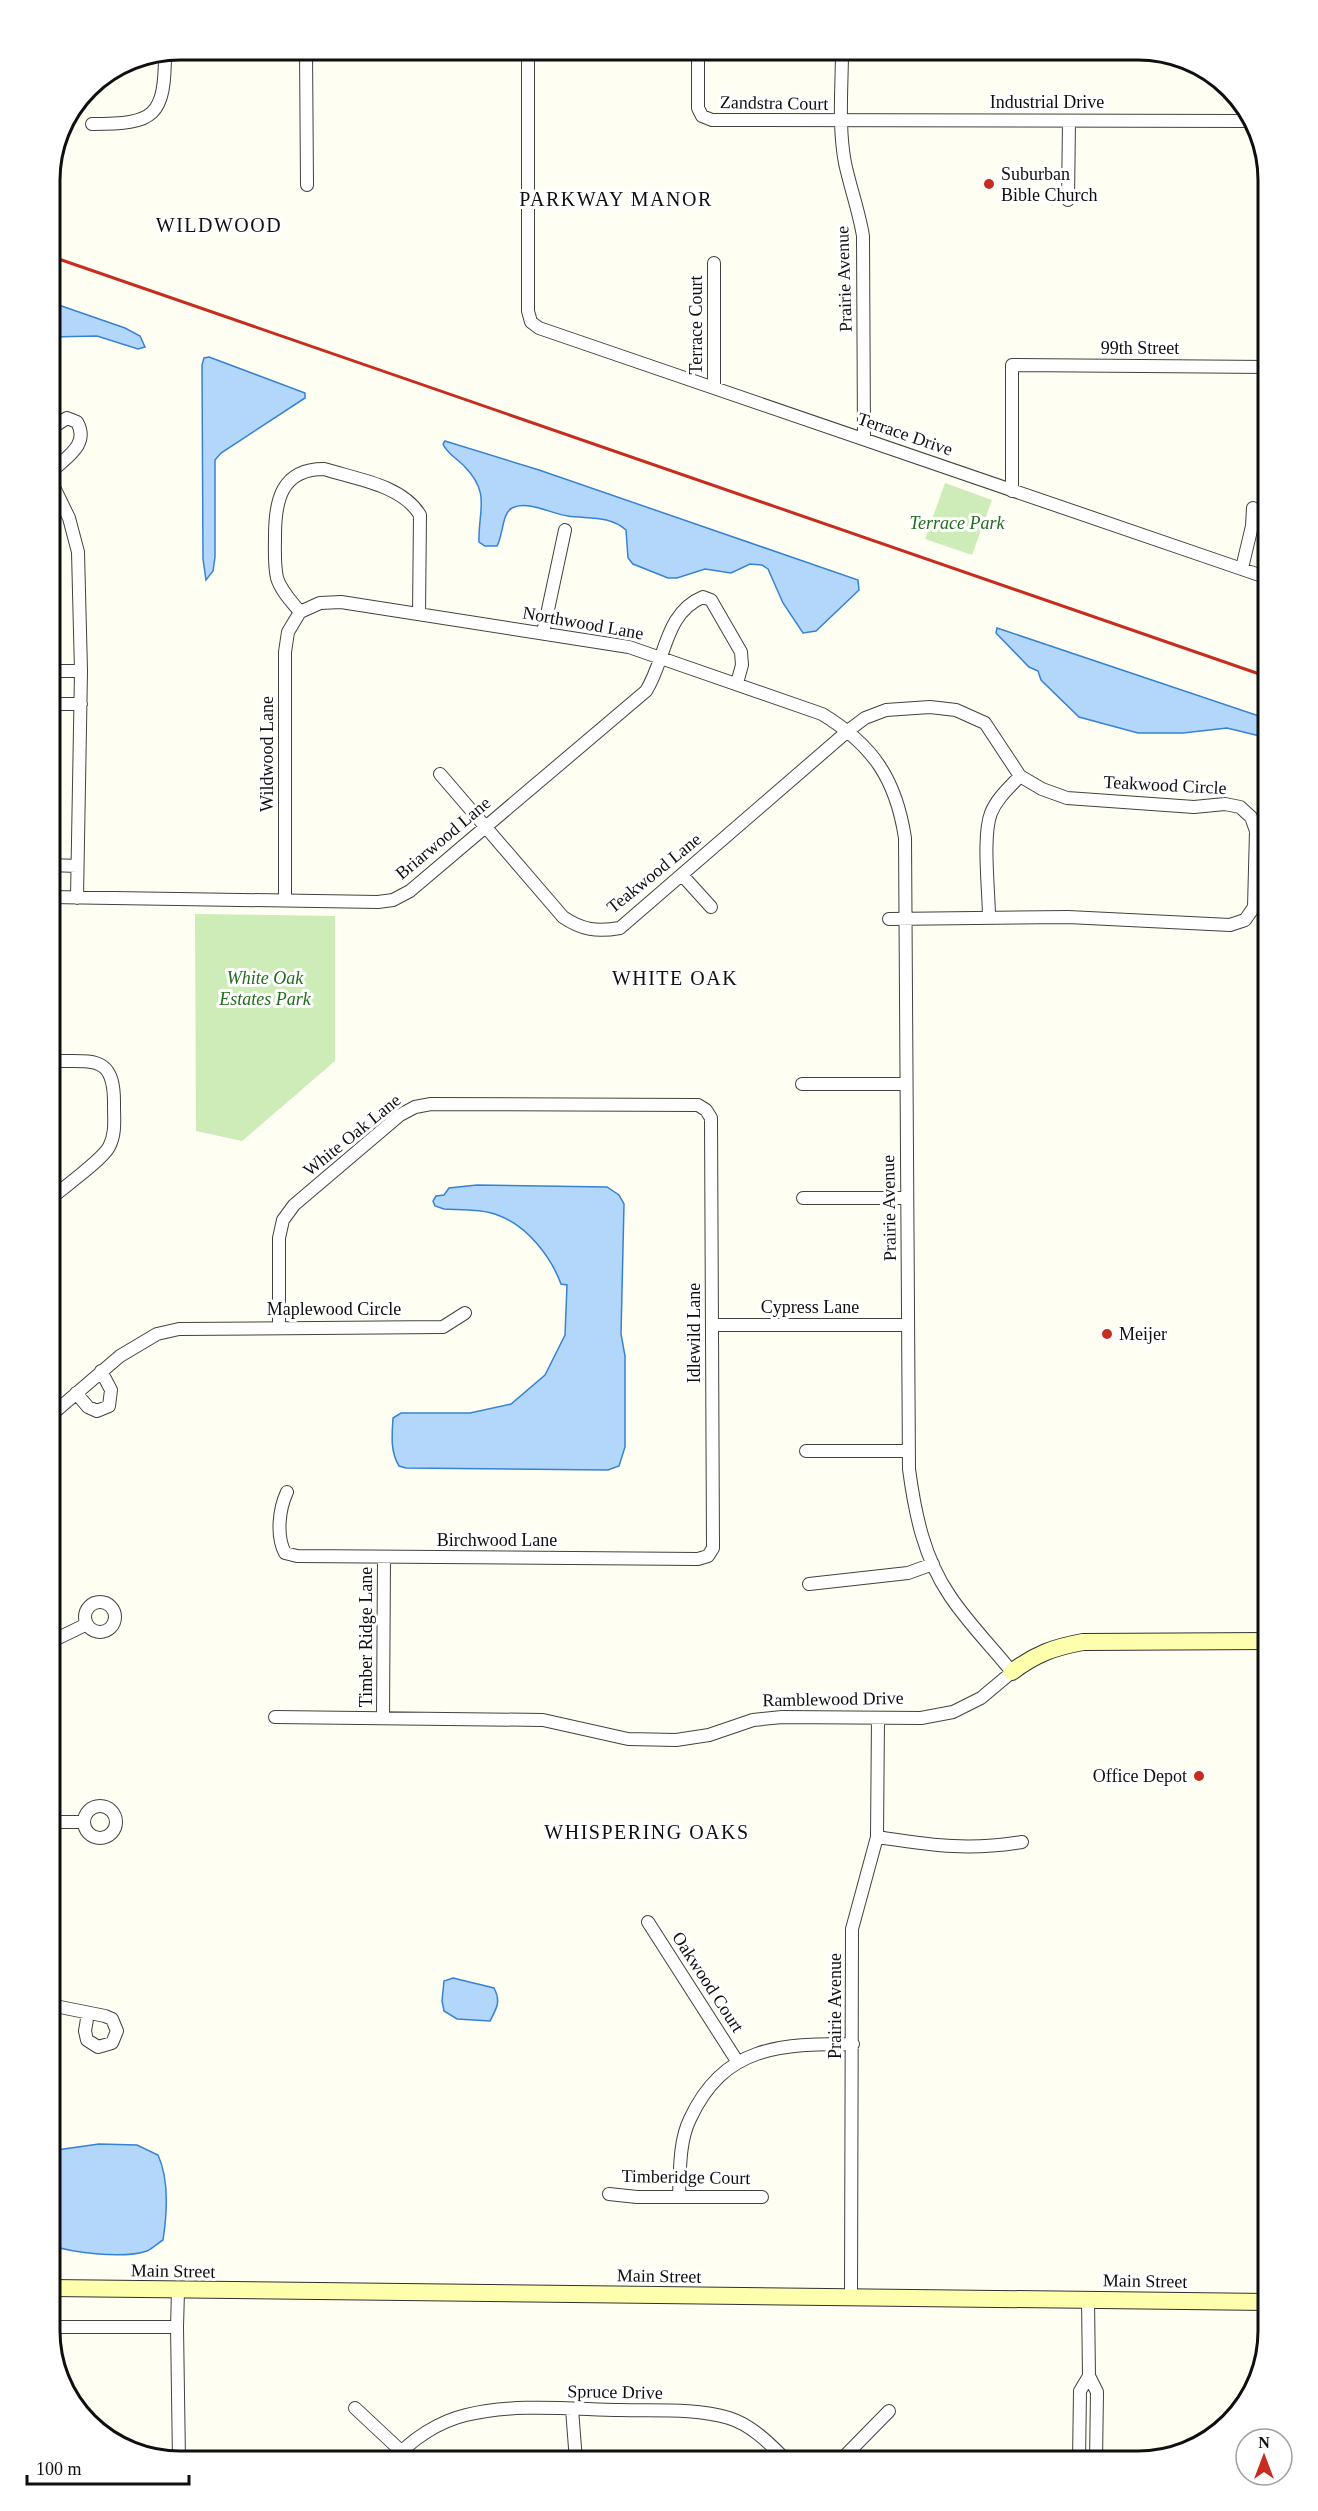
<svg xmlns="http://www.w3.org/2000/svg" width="1318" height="2511" viewBox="0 0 1318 2511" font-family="'Times New Roman',serif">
  <rect width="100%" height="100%" fill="#fffef2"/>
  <!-- green -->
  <path fill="#cdecb8" d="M945 483 992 500 972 555 925 539Z
    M195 914 335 916V1061L242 1141 196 1131Z"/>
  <!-- water -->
  <path fill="#b3d7fa" stroke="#3682d5" stroke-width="1.5" d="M50 302 125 328 140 336 145 347 138 349 97 336 50 337Z
    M209 357 305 393V398L221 453 215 460V557L213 571 206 580 203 559 202 365 204 358Z
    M445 441 539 470 858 580 859 590 816 631 803 633 783 603 768 569 762 565 750 564 731 573 705 569 677 578H668L633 564 628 558 626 530C610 515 587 519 568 516 552 514 527 500 512 508 502 513 503 536 497 546H485L479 542C478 510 491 494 465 467 458 459 447 454 443 444Z
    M997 628 1268 719V738L1227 728 1183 733H1138L1079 717 1041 680 1038 671 1029 667 996 633Z
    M477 1185 607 1187 619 1195 624 1204 621 1334 625 1356V1447L619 1466 608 1470 406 1468 399 1466C390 1451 392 1435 393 1418L401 1413H470L511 1404 545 1375 565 1335 567 1285 561 1284C551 1257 528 1227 500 1216 484 1209 462 1210 444 1209L435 1206 433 1201 436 1196 444 1195 449 1188Z
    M453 1978 494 1988C501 2001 497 2008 490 2021L457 2019 444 2011 442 2001 444 1981Z
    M99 2144 137 2145 158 2155C169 2179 167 2214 163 2240 158 2243 152 2249 147 2251 123 2259 73 2253 50 2245V2151Z"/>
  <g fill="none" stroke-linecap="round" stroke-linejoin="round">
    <!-- street casing -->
    <g stroke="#424242" stroke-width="14">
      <path id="street" d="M306 50 307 185
        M528 50V311L531 322 539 328 1268 578
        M698 50V108L702 116 712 120 1252 121
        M842 50C842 87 838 126 845 163 850 187 859 211 863 236L864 438
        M92 124C155 124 165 117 165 52
        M1068 200 1069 121
        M714 263V387
        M50 473C66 457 90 445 77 422L67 418 50 429
        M50 479 69 518 78 552 81 671 77 898
        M1012 491V365L1268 367
        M1242 568 1252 526 1253 508
        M300 612C292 602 281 591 277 578 274 564 275 550 275 536 275 501 281 469 324 469 356 479 402 485 420 515L419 614
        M543 633 565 530
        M50 671H81
        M50 704H81
        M440 774 563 917C582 930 597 932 620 928L849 730 865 718 886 710 930 707 956 710 985 723 1020 776 1042 789 1067 798 1194 807 1225 804 1240 807 1251 817 1256 831 1254 907 1245 920 1230 925 1068 917 889 919
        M50 865 77 866
        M682 875 711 907
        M50 897 378 902 393 900 410 891 646 691C666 660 664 613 703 597L711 600 741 652 742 665 737 683
        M285 899V652L288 632 300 612
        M989 918C989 891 982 836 991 813 997 798 1010 787 1020 776
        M802 1084H906
        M803 1198H907
        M50 1199C64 1187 101 1161 109 1147 116 1134 114 1119 114 1106 115 1053 93 1062 50 1061
        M712 1325H908
        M279 1327V1238L283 1220 294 1205 400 1115 415 1107 431 1104 698 1105 706 1110 711 1118 713 1548 708 1556 698 1559 297 1556 285 1553C276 1536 279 1509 287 1492
        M76 1393 88 1407 97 1411 109 1406 111 1390 101 1371
        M50 1416 120 1356 157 1334 179 1329 443 1327 465 1313
        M806 1451H909
        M809 1584 908 1573 933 1564
        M85 1617a15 15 0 1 1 30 0a15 15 0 1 1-30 0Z
        M50 1642 85 1625
        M275 1717 543 1720 628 1739 676 1740 709 1735 753 1720 782 1717 921 1718 953 1712 981 1698 1012 1672C992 1647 968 1623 950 1596 924 1558 915 1514 909 1469L905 838C896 779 873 745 822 714L629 647 341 602 320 603 300 612
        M383 1718 384 1557
        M84 1822a16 16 0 1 1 32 0a16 16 0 1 1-32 0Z
        M50 1822H83
        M877 1837C932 1845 966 1851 1022 1842
        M648 1922 737 2061
        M50 2005 105 2016 112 2019 117 2031 112 2043 98 2047 87 2040 85 2031 88 2013
        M609 2194 637 2197H762
        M679 2196C680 2172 679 2141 690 2119 724 2045 781 2044 853 2044
        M851 2297 852 1929 877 1837 878 1718
        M1088 2300 1089 2376 1097 2392 1096 2461
        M50 2327H177L178 2291
        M177 2327 179 2461
        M355 2408 401 2451
        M572 2409 576 2461
        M394 2461C409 2440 440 2421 466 2415 515 2403 570 2409 620 2410 656 2411 695 2408 729 2418 752 2425 771 2445 787 2461
        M840 2461 889 2411
        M1079 2461 1080 2391 1089 2376"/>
    </g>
    <!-- secondary casing -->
    <g stroke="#313131" stroke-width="18">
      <path id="secondary" d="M1012 1672C1035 1654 1055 1647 1083 1642L1268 1641
        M50 2288 1268 2302"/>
    </g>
    <!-- street -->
    <use href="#street" stroke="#fff" stroke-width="12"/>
    <!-- secondary -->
    <use href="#secondary" stroke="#feffad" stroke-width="16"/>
    <!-- rail -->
    <path stroke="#c82c1f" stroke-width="3" d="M50 256 1268 677"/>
  </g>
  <!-- markers -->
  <g fill="#c82c1f" stroke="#fff" stroke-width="2">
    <circle cx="989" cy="184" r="6"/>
    <circle cx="1107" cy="1334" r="6"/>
    <circle cx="1199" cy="1776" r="6"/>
  </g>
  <g text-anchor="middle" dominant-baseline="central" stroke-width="6" stroke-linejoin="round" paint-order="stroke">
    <!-- street labels -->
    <g font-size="18" fill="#0f0f0f" stroke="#fff">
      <text x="1047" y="102">Industrial Drive</text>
      <text transform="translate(774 103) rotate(1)">Zandstra Court</text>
      <text transform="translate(844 279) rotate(-92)">Prairie Avenue</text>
      <text transform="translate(696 325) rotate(-90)">Terrace Court</text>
      <text x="1140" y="348">99th Street</text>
      <text transform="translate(905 434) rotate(19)">Terrace Drive</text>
      <text transform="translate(583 623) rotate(10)">Northwood Lane</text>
      <text transform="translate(267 754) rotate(-90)">Wildwood Lane</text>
      <text transform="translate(1165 785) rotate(3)">Teakwood Circle</text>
      <text transform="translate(443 838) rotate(-40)">Briarwood Lane</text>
      <text transform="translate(654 873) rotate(-39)">Teakwood Lane</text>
      <text transform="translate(352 1135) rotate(-39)">White Oak Lane</text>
      <text transform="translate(889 1208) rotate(-91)">Prairie Avenue</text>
      <text x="810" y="1307">Cypress Lane</text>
      <text x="334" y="1309">Maplewood Circle</text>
      <text transform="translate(694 1333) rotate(-90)">Idlewild Lane</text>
      <text x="497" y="1540">Birchwood Lane</text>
      <text transform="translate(366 1637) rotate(-90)">Timber Ridge Lane</text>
      <text transform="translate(833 1699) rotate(-1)">Ramblewood Drive</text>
      <text transform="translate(708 1982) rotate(57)">Oakwood Court</text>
      <text transform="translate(835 2006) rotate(-90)">Prairie Avenue</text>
      <text transform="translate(686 2177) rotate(1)">Timberidge Court</text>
      <text transform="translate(173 2271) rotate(1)">Main Street</text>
      <text transform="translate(659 2276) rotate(1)">Main Street</text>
      <text transform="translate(1145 2281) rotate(1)">Main Street</text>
      <text transform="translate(615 2392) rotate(1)">Spruce Drive</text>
    </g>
    <!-- poi labels -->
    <g font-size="18" fill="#0f0f0f" stroke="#fff" text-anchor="start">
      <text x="1001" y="174">Suburban<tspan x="1001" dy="21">Bible Church</tspan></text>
      <text x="1119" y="1334">Meijer</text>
      <text x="1187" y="1776" text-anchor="end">Office Depot</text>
    </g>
    <!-- park labels -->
    <g font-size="18" font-style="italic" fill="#226c1b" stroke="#fff">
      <text x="957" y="523">Terrace Park</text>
      <text x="265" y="978">White Oak<tspan x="265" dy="21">Estates Park</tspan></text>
    </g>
    <!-- neighbourhood labels -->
    <g font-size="20" letter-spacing="1.5" fill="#0f0f0f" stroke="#fff">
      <text x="616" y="199">PARKWAY MANOR</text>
      <text x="219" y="225">WILDWOOD</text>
      <text x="675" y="978">WHITE OAK</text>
      <text x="647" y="1832">WHISPERING OAKS</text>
    </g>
  </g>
  <!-- crop -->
  <path d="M0 0H1318V2511H0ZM180 60H1138A120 120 0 0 1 1258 180V2331A120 120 0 0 1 1138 2451H180A120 120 0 0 1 60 2331V180A120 120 0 0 1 180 60Z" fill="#fff" fill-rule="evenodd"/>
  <path fill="none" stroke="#0f0f0f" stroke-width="3" d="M180 60H1138A120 120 0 0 1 1258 180V2331A120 120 0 0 1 1138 2451H180A120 120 0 0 1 60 2331V180A120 120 0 0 1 180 60Z"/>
  <!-- north arrow -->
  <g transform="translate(1264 2457)"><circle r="28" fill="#ffffff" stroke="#9f9f9f" stroke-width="1.5"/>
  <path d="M0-4.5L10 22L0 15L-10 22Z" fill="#c82c1f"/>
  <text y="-9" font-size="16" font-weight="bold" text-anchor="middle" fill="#0f0f0f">N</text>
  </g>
  <!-- scale -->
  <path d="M27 2475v9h162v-9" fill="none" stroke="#0f0f0f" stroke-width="3"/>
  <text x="36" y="2475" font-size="18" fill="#0f0f0f" stroke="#ffffff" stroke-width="4.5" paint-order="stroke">100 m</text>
</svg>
